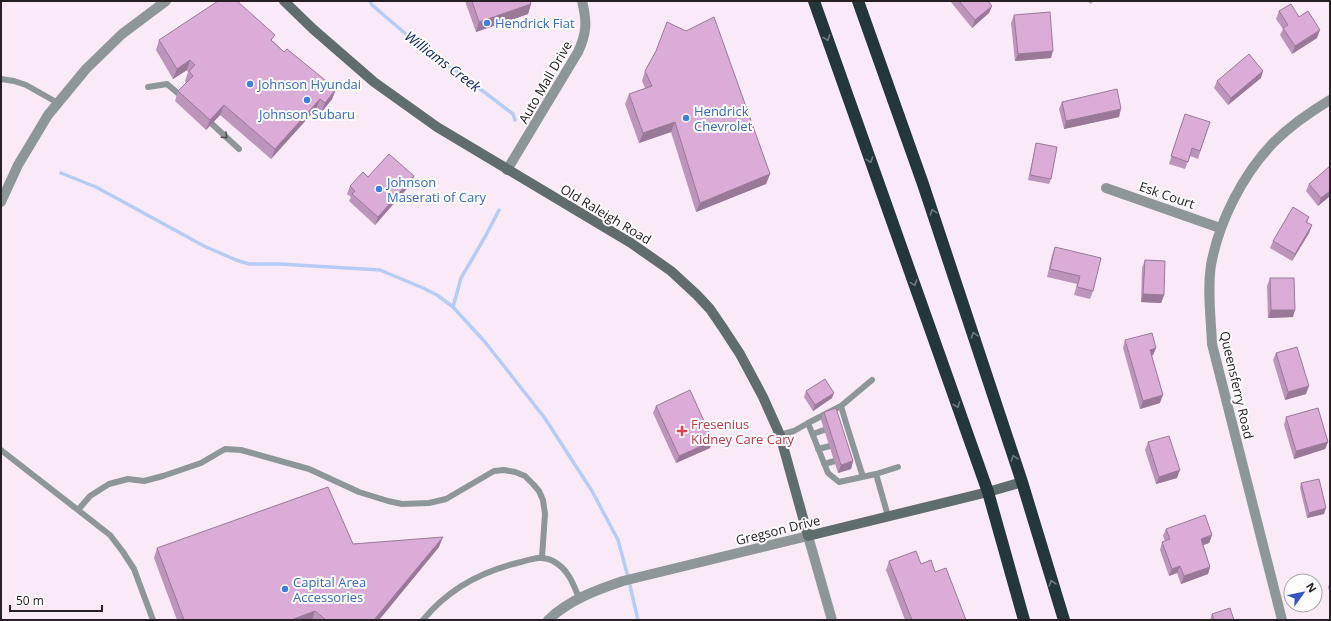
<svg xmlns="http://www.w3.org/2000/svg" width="1331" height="621" viewBox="0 0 1331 621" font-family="'Open Sans',sans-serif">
  <rect width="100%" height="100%" fill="#faeaf8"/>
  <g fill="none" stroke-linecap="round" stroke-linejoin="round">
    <!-- stream -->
    <path stroke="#b5ccf7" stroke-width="3.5" d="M370 1 372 5 421 47 462 75 513 114 515 120
      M61 173 96 187 204 246 236 260 249 264H280L380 270 423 288 437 295 453 307 485 342 544 417 592 491 618 540 628 577 638 620
      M453 307 461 278 485 237 499 210"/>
    <!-- lane -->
    <path stroke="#8d9799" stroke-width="6" d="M1 79 14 81 26 85 58 103
      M148 87 167 84 180 95
      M212 124 239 149
      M841 406 872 380
      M808 423 841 406 846 423 863 477
      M813 434 824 430
      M780 435 794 431 808 423 828 473 839 482 876 474 888 516
      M818 449 830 446
      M1 450 110 535 123 552 134 569 153 620
      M824 464 835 461
      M876 474 898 467
      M78 510 90 496 109 484 128 479 144 481 163 476 201 463 225 449 241 450 309 469 359 492 388 501 402 504 429 503 446 499 494 471 504 470 515 472 525 476 533 484 539 491 543 500 545 514 542 557
      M423 620C448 589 482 571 521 562 532 559 543 555 553 561 568 569 573 583 579 598"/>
    <!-- street -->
    <path stroke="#8d9799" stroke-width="10" d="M507 170 578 52C587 33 587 21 582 1
      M1106 188 1220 228
      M1 202 18 165 48 115 86 69 122 34 166 1
      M548 620C569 600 596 590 623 581L808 536 832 620
      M1282 620 1212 344C1211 318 1207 291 1211 265 1219 221 1243 174 1274 142 1291 125 1310 112 1330 100"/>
    <!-- secondary -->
    <path stroke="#5f6d6f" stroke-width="10" d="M284 1 313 29 374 82 437 127 631 243 671 271 697 295 710 309 723 328 740 354 763 397 780 435 808 536 988 492 1022 482"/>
    <!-- highway -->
    <path stroke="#23373a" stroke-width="12" d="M814 1 988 492 1024 620
      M858 1 923 184 1022 482 1064 620"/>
  </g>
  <!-- wall -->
  <path fill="#bd94bb" d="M465 1H530L531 4 528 14 476 32Z
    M950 1H988L992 6 989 13 972 28Z
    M1087 1H1093L1091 4Z
    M1279 11 1299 17 1317 38 1292 54 1280 35 1283 29 1276 19Z
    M1014 15 1051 58 1015 61 1011 23Z
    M159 40 273 41 284 52 336 89 332 99 321 113 316 109 271 159 220 115 206 130 175 101 178 91 186 83 185 81 188 72 187 70 173 79 156 50Z
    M645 71 770 174 766 184 696 212 671 132 639 143 625 104 629 94 645 88 642 81Z
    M1261 78 1228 105 1214 88 1217 81Z
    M1062 102 1119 117 1064 129 1059 109Z
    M1182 122H1210L1198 159 1190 156 1185 169 1169 164Z
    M1036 143 1051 179 1049 184 1028 180 1035 148Z
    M414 176 411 184 375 225 349 201 351 197 347 194 350 186 368 177Z
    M1309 184 1330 196 1318 206 1306 191Z
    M1309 217 1307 223 1312 225 1309 233 1292 261 1270 248 1273 241Z
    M1055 247 1093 291 1090 299 1074 295 1077 284 1047 277 1052 255Z
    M1145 260 1164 295 1161 303 1141 302 1142 268Z
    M1270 278 1293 317 1268 318 1267 286Z
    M1125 340 1156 348 1153 355 1152 356 1160 403 1140 409 1123 348Z
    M1276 353 1306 394 1285 400 1273 360Z
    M806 391 832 398 813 411 804 397Z
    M656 406 710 448 676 463 653 413Z
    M824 412 853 461 851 469 838 473 821 420Z
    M1286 417 1328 442 1325 449 1294 459 1284 425Z
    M1148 442 1177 478 1156 484 1145 450Z
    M1301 483 1324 514 1307 518 1300 488Z
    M1166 529 1212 535 1209 543 1203 545 1210 567 1208 574 1181 584 1177 573 1169 576 1160 550 1162 542 1165 541 1163 536Z
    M439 547 379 620H177L154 558 157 548Z
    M889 561 921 564 935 572 966 620H905L886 570Z
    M1330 582V593L1328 587Z
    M1212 614 1234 620H1210Z"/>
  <!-- shaded-wall -->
  <path fill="#9a7898" d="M531 4 528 14 476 32 479 22Z
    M992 6 989 13 972 28 975 20Z
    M1320 30 1317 38 1292 54 1295 46Z
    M1053 51 1051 58 1015 61 1018 54Z
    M190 60 187 70 173 79 177 69Z
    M1263 71 1261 78 1228 105 1231 98Z
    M336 89 332 99 321 113 325 103Z
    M320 99 316 109 271 159 275 149Z
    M224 105 220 115 206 130 210 120Z
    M1121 109 1119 117 1064 129 1066 121Z
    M675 122 671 132 639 143 643 133Z
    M770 174 766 184 696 212 700 203Z
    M414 176 411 184 375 225 378 217Z
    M1330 191V196L1318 206 1321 198Z
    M1312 225 1309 233 1292 261 1295 254Z
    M1143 294 1164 295 1161 303 1141 302Z
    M1271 310H1295L1293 317 1268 318Z
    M1156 348 1153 355 1147 357 1150 350Z
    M1309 386 1306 394 1285 400 1288 392Z
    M834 393 832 398 813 411 815 405Z
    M1163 395 1160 403 1140 409 1143 401Z
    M713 441 710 448 676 463 679 456Z
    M1328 442 1325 449 1294 459 1296 451Z
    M853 461 851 469 838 473 841 465Z
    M1180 470 1177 478 1156 484 1159 477Z
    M1326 508 1324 514 1307 518 1309 513Z
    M1212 535 1209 543 1198 547 1201 539Z
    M443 537 439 547 379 620H374Z
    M1180 566 1177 573 1169 576 1172 569Z
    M1210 567 1208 574 1181 584 1184 576Z
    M315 611 312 620H291Z"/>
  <!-- building -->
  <path fill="#dcacd9" stroke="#9a7898" d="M218 1H237L275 35 271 40 284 52 287 49 336 89 325 103 320 99 275 149 224 105 210 120 178 91 193 76 189 71 195 65 190 60 177 69 159 40Z
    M472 1H530L531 4 479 22Z
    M959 1H988L992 6 975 20Z
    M1291 4 1299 17 1308 11 1320 30 1295 46 1283 28 1288 25 1279 11Z
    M1050 12 1053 51 1018 54 1014 15Z
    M714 17 770 174 700 203 675 122 643 133 629 94 652 86 645 71 656 51 667 22 686 31Z
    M1249 54 1263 71 1231 98 1217 81Z
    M1117 89 1121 109 1066 121 1062 102Z
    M1185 114 1210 122 1200 151 1192 148 1188 162 1171 156Z
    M1036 143 1057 147 1051 179 1030 175Z
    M389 154 414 176 378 217 352 194 355 191 350 186 363 172 368 177Z
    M1330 166V191L1321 198 1309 184Z
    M1293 207 1309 217 1306 222 1312 225 1295 254 1273 241Z
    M1055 247 1101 258 1093 291 1077 287 1080 276 1050 269Z
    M1145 260 1165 261 1164 295 1143 294Z
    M1270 278H1294L1295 310H1271Z
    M1152 333 1156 348 1150 350 1163 395 1143 401 1125 340Z
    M1297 347 1309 386 1288 392 1276 353Z
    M825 379 834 393 815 405 806 391Z
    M690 390 713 441 679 456 656 406Z
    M836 408 853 461 841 465 824 412Z
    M1318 408 1328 442 1296 451 1286 417Z
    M1169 436 1180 470 1159 477 1148 442Z
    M1319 479 1326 508 1309 513 1301 483Z
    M328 487 353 544 443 537 374 620H326L315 611 291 620H184L157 548Z
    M1205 515 1212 535 1201 539 1210 567 1184 576 1180 566 1172 569 1162 542 1170 539 1166 529Z
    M916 551 921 564 931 560 935 572 946 568 966 620H912L889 561Z
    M1230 608 1234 620H1214L1212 614Z"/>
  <!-- one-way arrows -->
  <defs><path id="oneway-chevron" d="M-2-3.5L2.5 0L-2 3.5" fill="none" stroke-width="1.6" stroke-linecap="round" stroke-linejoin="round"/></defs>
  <g stroke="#707c7f">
    <use href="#oneway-chevron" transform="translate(827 38) rotate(70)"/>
    <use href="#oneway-chevron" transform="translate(870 160) rotate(70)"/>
    <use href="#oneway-chevron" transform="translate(933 212) rotate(-108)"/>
    <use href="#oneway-chevron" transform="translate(914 283) rotate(70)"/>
    <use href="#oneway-chevron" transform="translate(974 335) rotate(-108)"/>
    <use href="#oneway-chevron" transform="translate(957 405) rotate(70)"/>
    <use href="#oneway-chevron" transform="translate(1014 458) rotate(-108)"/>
    <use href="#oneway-chevron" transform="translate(1052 583) rotate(-107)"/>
  </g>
  <use stroke="#4f5053" href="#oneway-chevron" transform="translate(225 136) rotate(42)"/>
  <!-- markers -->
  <g fill="#3f7fe0" stroke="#fffcff" stroke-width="1.5">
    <circle cx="487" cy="23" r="4"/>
    <circle cx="250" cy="84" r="4"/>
    <circle cx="307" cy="100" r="4"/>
    <circle cx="686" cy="118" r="4"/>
    <circle cx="379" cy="189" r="4"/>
    <circle cx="285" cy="589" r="4"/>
  </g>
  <path fill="#e0444e" stroke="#fffcff" stroke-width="1.5" d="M680 425h4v4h4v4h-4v4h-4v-4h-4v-4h4z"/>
  <g text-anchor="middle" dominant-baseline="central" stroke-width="4" stroke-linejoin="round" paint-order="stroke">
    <!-- shop labels -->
    <g font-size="13" fill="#366cbe" stroke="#fffcff" text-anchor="start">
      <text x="495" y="23">Hendrick Fiat</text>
      <text x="258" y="84">Johnson Hyundai</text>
      <text x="694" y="111">Hendrick<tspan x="694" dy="15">Chevrolet</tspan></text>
      <text x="307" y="114" text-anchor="middle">Johnson Subaru</text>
      <text x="387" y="182">Johnson<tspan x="387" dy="15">Maserati of Cary</tspan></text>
      <text x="293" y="582">Capital Area<tspan x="293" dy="15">Accessories</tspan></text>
    </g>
    <!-- street labels -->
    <g font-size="13" fill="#262025" stroke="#fffcff">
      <text transform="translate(545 82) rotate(-60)">Auto Mall Drive</text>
      <text transform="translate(1167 195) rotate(19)">Esk Court</text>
      <text transform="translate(606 214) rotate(31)">Old Raleigh Road</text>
      <text transform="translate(1237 385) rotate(77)">Queensferry Road</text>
      <text transform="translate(778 530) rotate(-14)">Gregson Drive</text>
    </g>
    <!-- health labels -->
    <g font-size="13" fill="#be3a42" stroke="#fffcff" text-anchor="start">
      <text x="691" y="424">Fresenius<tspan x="691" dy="15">Kidney Care Cary</tspan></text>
    </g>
    <!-- water labels -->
    <g font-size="14" font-style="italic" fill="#0b2764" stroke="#fffcff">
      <text transform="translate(443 61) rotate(37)">Williams Creek</text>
    </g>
  </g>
  <!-- border -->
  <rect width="1331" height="621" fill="none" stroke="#262025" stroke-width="4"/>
  <!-- north arrow -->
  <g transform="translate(1303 593) rotate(57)"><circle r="19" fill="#fffcff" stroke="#a8a4a8"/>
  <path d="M0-3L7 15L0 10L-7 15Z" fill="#3654c6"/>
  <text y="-6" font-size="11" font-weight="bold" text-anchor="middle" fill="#262025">N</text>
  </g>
  <!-- scale -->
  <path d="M10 605v6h92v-6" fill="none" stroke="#262025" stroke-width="2"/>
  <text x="16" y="605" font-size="12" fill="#262025" stroke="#fffcff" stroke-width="3" paint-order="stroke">50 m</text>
</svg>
